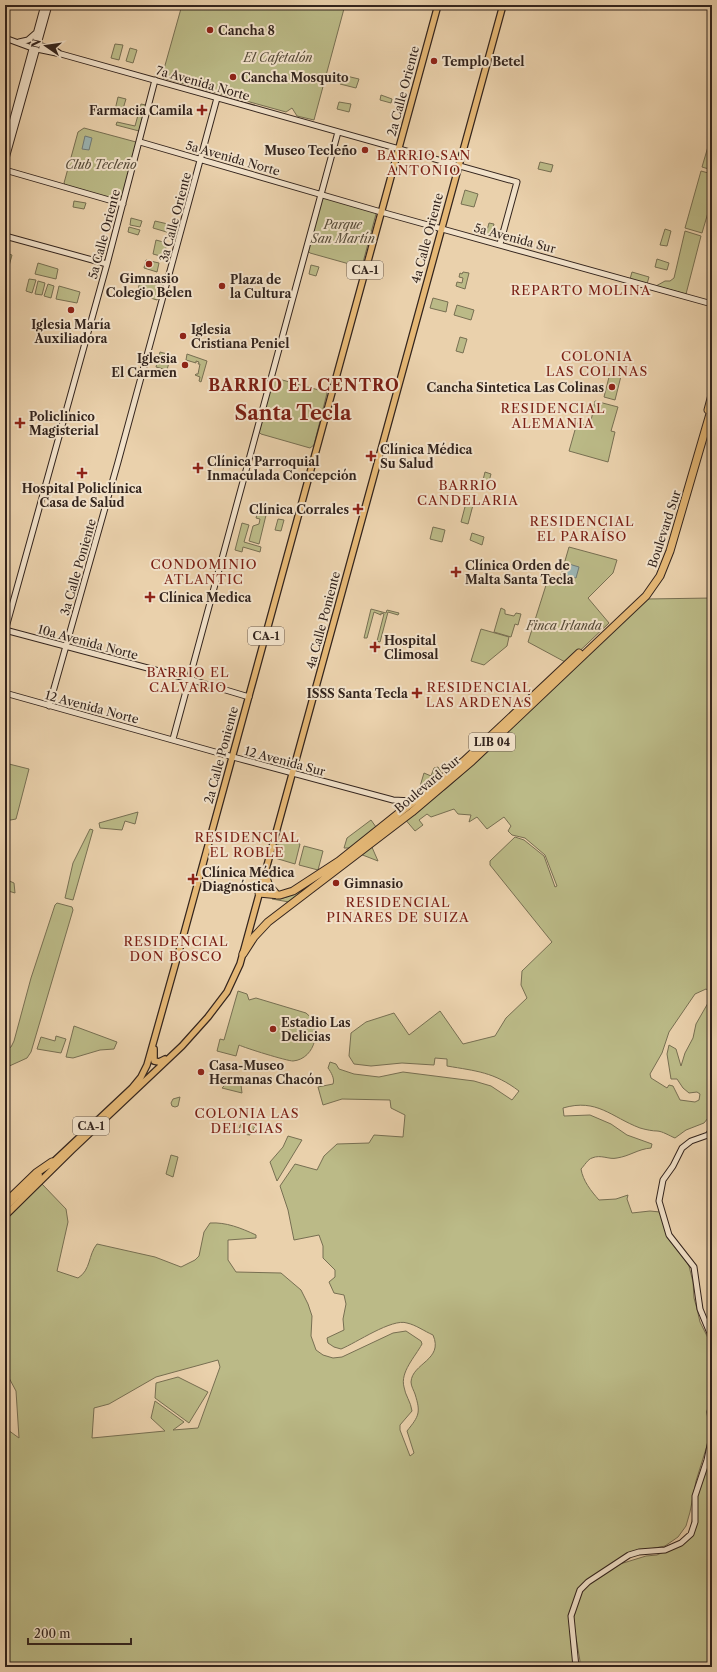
<svg xmlns="http://www.w3.org/2000/svg" width="717" height="1672" viewBox="0 0 717 1672" font-family="'Libre Caslon Text',serif">
  <rect width="100%" height="100%" fill="#ead1ac"/>
  <filter id="stains"><feTurbulence type="fractalNoise" baseFrequency=".005" numOctaves="4"/><feColorMatrix values="0 0 0 0 .2 0 0 0 0 .09 0 0 0 0 .02 0 0 0 .5 -.17"/></filter>
  <radialGradient id="worn" r=".72"><stop offset=".6" stop-color="#630" stop-opacity="0"/><stop offset="1" stop-color="#630" stop-opacity=".3"/></radialGradient>
  <!-- green -->
  <path fill="#bbba87" stroke="#776f52" fill-rule="evenodd" d="M182 5H345L314 120 297 116 292 108 286 112 163 78 162 76Z
    M115 44 123 45 119 60 111 58Z
    M130 48 137 50 133 63 126 61Z
    M342 75 359 79 356 88 340 84Z
    M381 95 392 99 391 103 380 100Z
    M118 97 126 99 122 112 115 110Z
    M339 102 351 104 349 112 337 109Z
    M141 104 146 105 139 131 116 125 117 122 135 126Z
    M84 128 136 142 138 146 124 199 119 201 67 186 64 183 78 132Z
    M712 133V170L702 167Z
    M540 162 553 165 551 172 538 169Z
    M701 171 712 174V199L702 233 685 228Z
    M465 190 478 194 474 207 461 204Z
    M325 197 375 211 376 214 362 266 360 267 310 253 308 251 322 200Z
    M74 201 86 203 84 209 73 207Z
    M131 218 142 221 140 227 130 225Z
    M155 221 172 225 170 233 153 228Z
    M489 223 494 224 491 235 486 234Z
    M129 227 140 230 138 235 128 232Z
    M665 229 671 231 667 246 660 245Z
    M685 231 701 236 686 294 656 286 665 281H670L674 278Z
    M156 240 167 243 164 257 153 254Z
    M5 253 12 255 6 277 8 278 5 286Z
    M657 259 669 263 667 270 655 267Z
    M146 260 159 263 157 272 144 268Z
    M38 263 58 269 56 279 35 274Z
    M311 265 319 267 316 276 309 274Z
    M463 272 469 273 465 289 456 286 457 282 462 283 463 278 459 277 460 273 462 274Z
    M632 272 649 277 647 284 630 279Z
    M141 277 160 282 162 284 157 300 137 294Z
    M29 279 36 280 32 293 26 291Z
    M38 281 45 283 42 295 35 294Z
    M48 284 54 286 51 298 44 296Z
    M59 286 80 292 77 303 56 299Z
    M433 298 448 302 446 312 430 308Z
    M457 305 474 310 471 320 454 315Z
    M460 337 467 339 463 353 456 351Z
    M160 352 171 355 167 370 156 367Z
    M187 354 207 361 201 382 199 381 200 377 195 375 196 374H198L200 364H198L199 362 196 361V363L186 360Z
    M610 373 621 376 615 400 604 397Z
    M275 378 326 392 327 393 314 445 310 448 261 434 259 432 273 380Z
    M595 401 618 407 611 431 615 432 608 462 569 451 577 423 590 426Z
    M485 472 491 474 488 485 486 486 483 480Z
    M466 503 473 505 468 524 461 522Z
    M260 505 266 507 265 510 267 511 259 544 249 541 253 526 259 524 260 519 256 518Z
    M278 519 284 520 281 531 275 530Z
    M242 523 249 525 244 542 261 547 260 552 243 547 242 552 235 550Z
    M433 527 445 530 442 542 430 539Z
    M472 533 484 537 482 545 470 540Z
    M569 547 617 560 613 573 588 598 609 623 567 663 528 642 547 582 558 585Z
    M712 598V993L706 989 695 994 669 1032 662 1053 650 1074 651 1078 667 1088 669 1085 673 1086 680 1100 695 1102 699 1100 700 1094 697 1092 689 1093 683 1088 677 1079H671L667 1054 669 1045 676 1049 681 1066 685 1053 693 1038 696 1024 712 996V1113L704 1123 686 1130 675 1138C670 1136 662 1131 657 1131 653 1131 647 1130 640 1128 611 1117 597 1098 563 1108L564 1116 590 1115 611 1124 627 1135 652 1144 651 1148C638 1149 630 1156 617 1158 609 1160 601 1154 592 1158 588 1159 584 1166 581 1169 583 1181 591 1191 599 1200L616 1199 628 1195 627 1199 632 1213 650 1211 660 1212 671 1237 689 1266 693 1282 694 1298 697 1309 700 1322 711 1344 712 1382 708 1410 710 1436 696 1481 690 1512 686 1526 678 1537 665 1546 634 1552 589 1579 573 1605 574 1662 573 1667H5V1415L8 1430 19 1438 16 1391 8 1376 5 1375V1221L42 1184 66 1209 68 1222 57 1271 78 1278C91 1270 88 1255 97 1244L155 1257 181 1267 195 1260 199 1256 204 1232 210 1223C226 1222 241 1228 256 1235V1238L228 1240V1260L236 1272 281 1273 301 1290 308 1304 312 1316 311 1336 316 1350 323 1355 333 1358 342 1357 393 1333 406 1331 421 1341 422 1344C415 1357 400 1372 404 1387 405 1395 411 1402 412 1411L400 1425V1430L410 1456 414 1453 407 1431C419 1416 421 1413 415 1394 414 1391 411 1386 411 1382 412 1363 444 1360 433 1335 424 1331 416 1325 407 1323 392 1318 356 1343 341 1349L334 1347 328 1343 327 1338 344 1330 343 1319 346 1304 344 1295 334 1293 329 1282 335 1277V1270L323 1258V1246L319 1235 294 1240 288 1210 280 1186 295 1164 317 1170 324 1156 337 1144 369 1143 374 1135 403 1137 405 1115 391 1108 390 1100 342 1099 323 1105 318 1087 333 1084C335 1079 331 1072 328 1068L330 1062 336 1064 339 1069 354 1074 379 1077 403 1072 474 1081 491 1086 512 1100 519 1091C494 1072 476 1071 447 1066V1059L435 1058 434 1065 402 1063 371 1066 354 1064 349 1056 351 1033 366 1022 394 1013 409 1035 440 1011 463 1044 495 1036 506 1018 527 998 521 985 522 971 552 942 490 865V861L515 837 524 840 544 856 555 887 557 886 545 855 525 838 512 835 508 831 511 826 504 817 487 829 477 817 469 822 471 815 458 814 454 809 431 817 427 814 419 820 423 825 415 831 404 818 447 788 474 764 646 599ZM218 1360 220 1367 198 1428 173 1430 184 1422 155 1401 151 1418 165 1431 92 1438 94 1408 109 1404 156 1377Z
    M501 608 505 610V614L514 616 516 613 521 614 518 625 515 624 511 637 494 632Z
    M371 609 386 613 387 610 399 613 398 615 388 612 380 642 377 641 384 614 381 613V615L374 612 367 638H364Z
    M481 629 509 637 507 646 484 665 471 661Z
    M5 763 29 769 16 819 5 821Z
    M438 767 442 774 445 771 447 773 421 794 418 793 424 773 431 776 434 768Z
    M138 812 135 824 125 821 122 830 100 828 99 823Z
    M371 820 376 827 351 848H344L347 838Z
    M90 829 93 830 73 900 65 898 73 863Z
    M279 839 300 844 295 864 275 858Z
    M371 845 378 861 360 854Z
    M304 846 323 851 318 870 299 865Z
    M340 861 343 862 289 902 272 899 274 897 283 898 297 893Z
    M5 879 14 883 15 893 5 890Z
    M57 903 72 907 73 910 31 1052 27 1058 5 1068V1050L11 1047 14 1041 31 978 55 905Z
    M238 991 247 994 249 1000 256 998 306 1013C323 1026 316 1059 293 1061 287 1061 245 1048 239 1045L236 1056 217 1051 220 1039 224 1040Z
    M74 1026 117 1042 114 1049 100 1050 73 1058 66 1057Z
    M56 1036 66 1039 61 1053 37 1049 41 1037 55 1041Z
    M235 1080 241 1085 242 1093 222 1088 229 1081Z
    M180 1097 178 1106 175 1107 172 1106 171 1103 173 1099Z
    M241 1123 255 1126 253 1131 250 1135 243 1134 239 1129Z
    M288 1136 302 1140 277 1181 270 1162 283 1147Z
    M171 1155 178 1157 173 1177 166 1174Z
    M178 1377 208 1392 189 1423 155 1398 156 1383Z
    M712 1446V1667H578L580 1661 573 1620 580 1594 584 1588 596 1579 620 1564 646 1556 657 1555 674 1547 689 1536 691 1529 696 1494Z"/>
  <!-- water -->
  <path fill="#9bb5b4" stroke="#717b78" d="M85 136 92 138 89 150 82 149Z
    M569 564 579 567 576 578 565 575Z"/>
  <g fill="none" stroke-linecap="round" stroke-linejoin="round">
    <!-- secondary casing -->
    <g stroke="#33241d" stroke-width="7">
      <path id="secondary" d="M5 38 32 48 61 54 517 182 500 244
        M19 42 28 40 36 33
        M35 44 53 49 59 53
        M140 142 381 212 712 304
        M5 148 44 5
        M5 162 49 5
        M5 170 123 204
        M5 236 107 264
        M5 630 189 679 249 697
        M5 631 107 264 155 80
        M5 693 233 757 393 800 413 801
        M49 706 118 462 217 98
        M173 739 338 132
        M712 1130 708 1135 691 1141 682 1148 673 1166 663 1180 659 1201 669 1235 694 1267 700 1309 712 1338
        M712 1402 710 1412 712 1429
        M576 1667 571 1616 580 1590 588 1582 629 1555 639 1552 665 1550 681 1543 691 1534 695 1522V1496L707 1460 712 1436"/>
    </g>
    <!-- primary casing -->
    <g stroke="#33241d" stroke-width="8">
      <path id="primary" d="M154 1049V1061L159 1062 165 1059
        M50 1165 132 1088 141 1077 147 1065 183 937 438 5
        M5 1208 39 1175
        M5 1216 72 1150 182 1046 208 1017 227 992 240 964 503 5"/>
    </g>
    <!-- highway casing -->
    <g stroke="#33241d" stroke-width="9">
      <path id="highway" d="M708 410 712 395
        M265 875 269 886 277 895
        M259 893 280 895 293 891 339 861 464 761 579 653
        M243 954 254 937 268 922 412 812 472 761 646 596 660 576 670 551 712 407
        M5 1203 36 1173 52 1162"/>
    </g>
    <!-- secondary -->
    <use href="#secondary" stroke="#f1e1c9" stroke-width="5"/>
    <!-- primary -->
    <use href="#primary" stroke="#e5b876" stroke-width="5.5"/>
    <!-- highway -->
    <use href="#highway" stroke="#e5b876" stroke-width="7"/>
  </g>
  <!-- markers -->
  <g fill="#8f2418" stroke="#f1e1c9" stroke-width="1.5">
    <circle cx="210" cy="30" r="4"/>
    <circle cx="434" cy="61" r="4"/>
    <circle cx="233" cy="77" r="4"/>
    <path d="M200 104h4v4h4v4h-4v4h-4v-4h-4v-4h4z"/>
    <circle cx="365" cy="150" r="4"/>
    <circle cx="149" cy="264" r="4"/>
    <circle cx="222" cy="286" r="4"/>
    <circle cx="71" cy="310" r="4"/>
    <circle cx="183" cy="336" r="4"/>
    <circle cx="185" cy="365" r="4"/>
    <circle cx="612" cy="387" r="4"/>
    <path d="M18 417h4v4h4v4h-4v4h-4v-4h-4v-4h4z"/>
    <path d="M369 450h4v4h4v4h-4v4h-4v-4h-4v-4h4z"/>
    <path d="M196 462h4v4h4v4h-4v4h-4v-4h-4v-4h4z"/>
    <path d="M80 467h4v4h4v4h-4v4h-4v-4h-4v-4h4z"/>
    <path d="M356 503h4v4h4v4h-4v4h-4v-4h-4v-4h4z"/>
    <path d="M454 566h4v4h4v4h-4v4h-4v-4h-4v-4h4z"/>
    <path d="M148 591h4v4h4v4h-4v4h-4v-4h-4v-4h4z"/>
    <path d="M373 641h4v4h4v4h-4v4h-4v-4h-4v-4h4z"/>
    <path d="M415 687h4v4h4v4h-4v4h-4v-4h-4v-4h4z"/>
    <path d="M191 873h4v4h4v4h-4v4h-4v-4h-4v-4h4z"/>
    <circle cx="336" cy="883" r="4"/>
    <circle cx="273" cy="1029" r="4"/>
    <circle cx="201" cy="1072" r="4"/>
  </g>
  <g text-anchor="middle" dominant-baseline="central" stroke-width="4" stroke-linejoin="round" paint-order="stroke">
    <!-- shield labels -->
    <g fill="#f1e1c9" stroke="#6c5d51" stroke-width="1">
      <rect x="347" y="261" width="36" height="18" rx="3"/>
      <rect x="248" y="627" width="36" height="18" rx="3"/>
      <rect x="469" y="733" width="46" height="18" rx="3"/>
      <rect x="73" y="1117" width="36" height="18" rx="3"/>
    </g>
    <g font-size="11" font-weight="bold" fill="#33241d">
      <text x="365" y="270">CA-1</text>
      <text x="266" y="636">CA-1</text>
      <text x="492" y="742">LIB 04</text>
      <text x="91" y="1126">CA-1</text>
    </g>
    <!-- poi labels -->
    <g font-size="12" font-weight="bold" fill="#33241d" stroke="#f1e1c9" text-anchor="start">
      <text x="218" y="30">Cancha 8</text>
      <text x="442" y="61">Templo Betel</text>
      <text x="241" y="77">Cancha Mosquito</text>
      <text x="193" y="110" text-anchor="end">Farmacia Camila</text>
      <text x="357" y="150" text-anchor="end">Museo Tecleño</text>
      <text x="149" y="278" text-anchor="middle">Gimnasio<tspan x="149" dy="14">Colegio Belen</tspan></text>
      <text x="230" y="279">Plaza de<tspan x="230" dy="14">la Cultura</tspan></text>
      <text x="71" y="324" text-anchor="middle">Iglesia María<tspan x="71" dy="14">Auxiliadora</tspan></text>
      <text x="191" y="329">Iglesia<tspan x="191" dy="14">Cristiana Peniel</tspan></text>
      <text x="177" y="358" text-anchor="end">Iglesia<tspan x="177" dy="14">El Carmen</tspan></text>
      <text x="604" y="387" text-anchor="end">Cancha Sintetica Las Colinas</text>
      <text x="29" y="416">Policlinico<tspan x="29" dy="14">Magisterial</tspan></text>
      <text x="380" y="449">Clínica Médica<tspan x="380" dy="14">Su Salud</tspan></text>
      <text x="207" y="461">Clínica Parroquial<tspan x="207" dy="14">Inmaculada Concepción</tspan></text>
      <text x="82" y="488" text-anchor="middle">Hospital Policlínica<tspan x="82" dy="14">Casa de Salud</tspan></text>
      <text x="349" y="509" text-anchor="end">Clínica Corrales</text>
      <text x="465" y="565">Clínica Orden de<tspan x="465" dy="14">Malta Santa Tecla</tspan></text>
      <text x="159" y="597">Clínica Medica</text>
      <text x="384" y="640">Hospital<tspan x="384" dy="14">Climosal</tspan></text>
      <text x="408" y="693" text-anchor="end">ISSS Santa Tecla</text>
      <text x="202" y="872">Clínica Médica<tspan x="202" dy="14">Diagnóstica</tspan></text>
      <text x="344" y="883">Gimnasio</text>
      <text x="281" y="1022">Estadio Las<tspan x="281" dy="14">Delicias</tspan></text>
      <text x="209" y="1065">Casa-Museo<tspan x="209" dy="14">Hermanas Chacón</tspan></text>
    </g>
    <!-- park labels -->
    <g font-size="12" font-style="italic" fill="#554a38" stroke="#f1e1c9">
      <text x="278" y="57">El Cafetalón</text>
      <text x="101" y="164">Club Tecleño</text>
      <text x="343" y="224">Parque<tspan x="343" dy="14">San Martín</tspan></text>
      <text x="564" y="625">Finca Irlanda</text>
    </g>
    <!-- street labels -->
    <g font-size="12" fill="#33241d" stroke="#f1e1c9">
      <text transform="translate(203 83) rotate(16)">7a Avenida Norte</text>
      <text transform="translate(403 91) rotate(-75)">2a Calle Oriente</text>
      <text transform="translate(233 158) rotate(16)">5a Avenida Norte</text>
      <text transform="translate(175 217) rotate(-75)">3a Calle Oriente</text>
      <text transform="translate(104 234) rotate(-75)">5a Calle Oriente</text>
      <text transform="translate(427 238) rotate(-75)">4a Calle Oriente</text>
      <text transform="translate(515 238) rotate(15)">5a Avenida Sur</text>
      <text transform="translate(664 529) rotate(-72)">Boulevard Sur</text>
      <text transform="translate(78 567) rotate(-74)">3a Calle Poniente</text>
      <text transform="translate(323 620) rotate(-75)">4a Calle Poniente</text>
      <text transform="translate(88 642) rotate(15)">10a Avenida Norte</text>
      <text transform="translate(92 707) rotate(15)">12 Avenida Norte</text>
      <text transform="translate(221 755) rotate(-75)">2a Calle Poniente</text>
      <text transform="translate(285 761) rotate(15)">12 Avenida Sur</text>
      <text transform="translate(427 784) rotate(-40)">Boulevard Sur</text>
    </g>
    <!-- neighbourhood labels -->
    <g font-size="13" letter-spacing="1" fill="#7a1f14" stroke="#f1e1c9">
      <text x="424" y="155">BARRIO SAN<tspan x="424" dy="15">ANTONIO</tspan></text>
      <text x="581" y="290">REPARTO MOLINA</text>
      <text x="597" y="356">COLONIA<tspan x="597" dy="15">LAS COLINAS</tspan></text>
      <text x="553" y="408">RESIDENCIAL<tspan x="553" dy="15">ALEMANIA</tspan></text>
      <text x="468" y="485">BARRIO<tspan x="468" dy="15">CANDELARIA</tspan></text>
      <text x="582" y="521">RESIDENCIAL<tspan x="582" dy="15">EL PARAÍSO</tspan></text>
      <text x="204" y="564">CONDOMINIO<tspan x="204" dy="15">ATLANTIC</tspan></text>
      <text x="188" y="672">BARRIO EL<tspan x="188" dy="15">CALVARIO</tspan></text>
      <text x="479" y="687">RESIDENCIAL<tspan x="479" dy="15">LAS ARDENAS</tspan></text>
      <text x="247" y="837">RESIDENCIAL<tspan x="247" dy="15">EL ROBLE</tspan></text>
      <text x="398" y="902">RESIDENCIAL<tspan x="398" dy="15">PINARES DE SUIZA</tspan></text>
      <text x="176" y="941">RESIDENCIAL<tspan x="176" dy="15">DON BOSCO</tspan></text>
      <text x="247" y="1113">COLONIA LAS<tspan x="247" dy="15">DELICIAS</tspan></text>
    </g>
    <!-- district labels -->
    <g font-size="16" font-weight="bold" letter-spacing="1" fill="#7a1f14" stroke="#f1e1c9">
      <text x="304" y="385">BARRIO EL CENTRO</text>
    </g>
    <!-- town labels -->
    <g font-size="20" font-weight="bold" fill="#7a1f14" stroke="#f1e1c9">
      <text x="293" y="413">Santa Tecla</text>
    </g>
  </g>
  <!-- margin -->
  <rect width="717" height="1672" fill="none" stroke="#ead1ac" stroke-width="20"/>
  <rect x="6" y="6" width="705" height="1660" fill="none" stroke="#33241d" stroke-width="2"/>
  <rect x="10" y="10" width="697" height="1652" fill="none" stroke="#33241d"/>
  <!-- north arrow -->
  <g transform="translate(46 46) rotate(283)" stroke="#f1e1c9" stroke-width="3" paint-order="stroke">
  <path d="M0-3L7 15L0 10L-7 15Z" fill="#33241d"/>
  <text y="-6" font-size="11" font-weight="bold" text-anchor="middle" fill="#33241d">N</text>
  </g>
  <!-- scale -->
  <path d="M28 1638v6h103v-6" fill="none" stroke="#33241d" stroke-width="2"/>
  <text x="34" y="1638" font-size="12" fill="#33241d" stroke="#f1e1c9" stroke-width="3" paint-order="stroke">200 m</text>
  <rect width="100%" height="100%" filter="url(#stains)"/>
  <rect width="100%" height="100%" fill="url(#worn)"/>
</svg>
